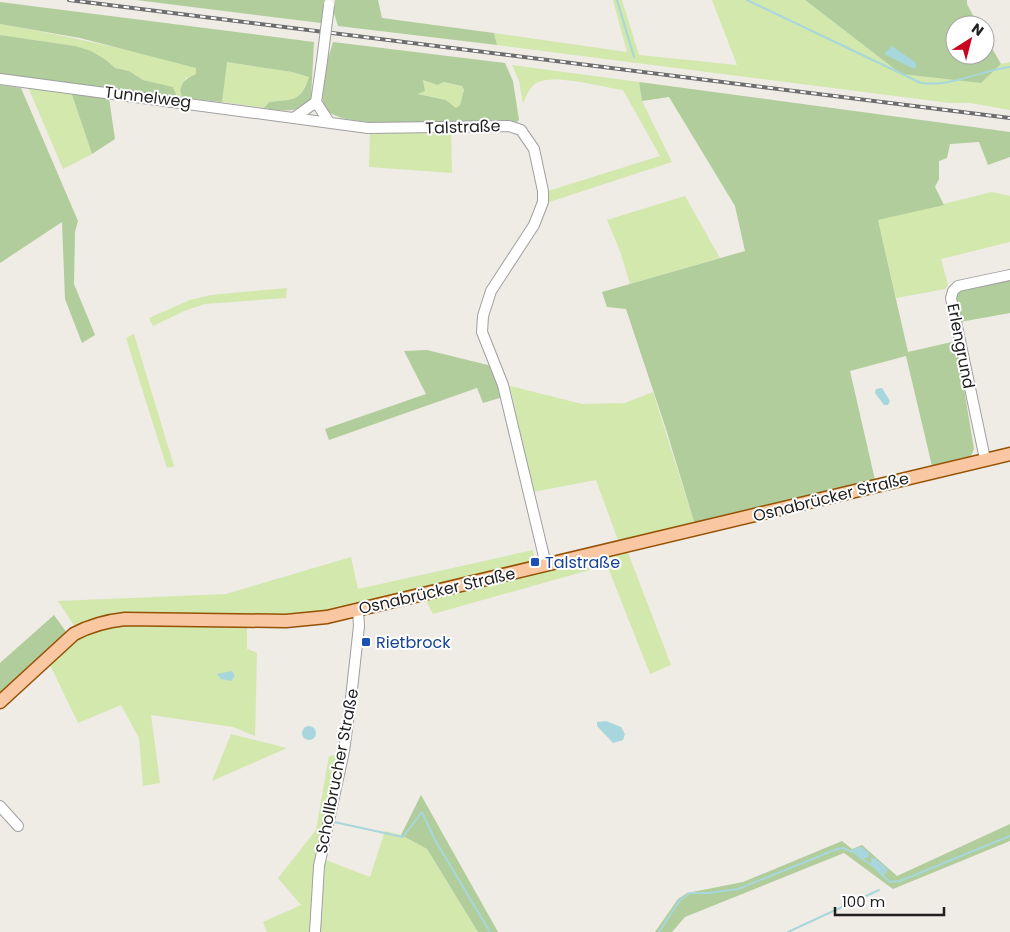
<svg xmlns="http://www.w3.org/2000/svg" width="1010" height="932" viewBox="0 0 1010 932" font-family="Poppins,sans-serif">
  <rect width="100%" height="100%" fill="#efebe5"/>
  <!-- grass -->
  <path fill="#d2e8ad" d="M613 0H622L639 55 737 65 712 0H805L901 74 981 83 1001 64 1010 62V110L970 103H950L497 45 494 33 627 52Z
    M0 24C64 35 127 50 191 65L197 68 196 74 186 78 180 90 182 98 177 97 173 87 143 80 129 71 115 68 106 60 75 46 0 35Z
    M226 62 292 72 309 77C301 102 294 99 269 102L264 108 222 102Z
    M512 65 639 82 642 101 672 162 549 202 548 191 660 156 623 90C603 87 555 74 538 82 530 86 526 96 523 104L519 81Z
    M423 80 438 84 442 82 462 86 464 90 460 105 456 108 446 100 419 94 425 90Z
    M28 87 71 92 92 154 63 169Z
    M370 131 451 132 452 173 369 167Z
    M992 192 1010 196V242L941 259 948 285 945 289 896 298 878 220Z
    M685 196 720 258 630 284 620 251 607 220Z
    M287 288 286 298 205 304 184 311 153 326 149 318 190 300 211 295Z
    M134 334 174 466 167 468 126 338Z
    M510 386 582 404 625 403 653 392 695 525 619 543 596 480 533 492Z
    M533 550 534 558 526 564 322 611 278 615 125 613 86 620 75 627 58 601 226 594 351 557 358 589Z
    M627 550 671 665 650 674 607 565 433 614 426 600Z
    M124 622 247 625V649L257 653 255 736 233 727 151 715 160 783 143 786 139 738 121 705 78 723 49 663C76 639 87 630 124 622Z
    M231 734 287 748 212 781Z
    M339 754C327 811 306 873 312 932H267L263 922 301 905 278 878 316 830 329 756Z
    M385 831 401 835 427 849 478 932H320L323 859 370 877Z"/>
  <!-- forest -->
  <path fill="#b1cd9b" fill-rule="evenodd" d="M136 0H325L321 23Z
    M335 0H378L382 18 494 33 497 45 338 26 333 10Z
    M805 0H967V4L978 25H955V55H985V36L1001 64 981 83 901 74Z
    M0 2 314 42 311 99C297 114 283 111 264 108L269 102C294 99 301 102 309 77L292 72 227 62 222 102 182 98 180 90C183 81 186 78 196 74V68L80 38 0 24Z
    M0 35 75 46 91 51 106 60 115 68 129 71 143 80 173 87 177 97 0 76Z
    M333 42 505 63 513 81 519 120 516 123 503 120C472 121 341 132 326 109 315 91 328 61 333 42ZM423 80 438 85 443 82 462 86 464 90 460 105 456 108 446 100 418 94 425 91Z
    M639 82 1010 132V157L988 165 979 142 950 144 947 158 939 161V179L935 187 944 205 878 220 908 352 956 341 974 449 971 456 932 466 906 356 850 371 875 480 695 525 666 429 626 309 607 307 602 292 745 251 735 206 669 97 642 101Z
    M0 85 21 88 78 221 75 232 74 284 95 335 82 343 65 299 62 222 0 263Z
    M71 92 109 98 115 139 92 154Z
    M1010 275V313L960 322 955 301 957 293 964 288Z
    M427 350 492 366 503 397 483 403 477 388 329 440 325 429 426 394 404 351Z
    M54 615 67 633 54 643 0 696V663Z
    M421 795 498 932H478L427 849 401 835Z
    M1010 824V841L893 889 844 853 685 917 672 932H655L678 899 687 893 743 882 842 841 852 849 862 845 897 876Z"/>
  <!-- water -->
  <path fill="#a7d7dc" d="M892 46 916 63V67L914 69 884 54Z
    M882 388 890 401 888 405H884L875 393 876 389Z
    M232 671 235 676 231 681 221 679 217 674Z
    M606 721 621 727 625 734 623 740 613 743 597 726V722Z
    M302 733a7 7 0 1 1 14 0a7 7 0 1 1-14 0Z
    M858 847H862L869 853V857L863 859 850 851Z
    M871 857 876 859 888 869 883 877 871 865Z"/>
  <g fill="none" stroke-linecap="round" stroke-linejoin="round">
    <!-- stream -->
    <path stroke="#a7d7dc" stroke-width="2" d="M617 0 634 57
      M747 0 921 83C952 87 979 71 1010 67
      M334 822 403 837 422 812 435 840 490 932
      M858 856 873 866
      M880 873 890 882 900 881 1010 836
      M659 932 680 900 690 893H709L738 889 837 849 844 848 852 852
      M788 932 879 890"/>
    <!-- minor casing -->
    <g stroke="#a0a0a0" stroke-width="12">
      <path id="minor" d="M322 61 316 102 329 122
        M0 79 368 128 509 126 521 130 534 149 543 191V202L534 225 491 291 483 316 482 332 503 385 546 565
        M295 117 316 102
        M985 459 951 298 953 291 958 286 1010 275
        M0 806 18 826
        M315 932 319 866 344 751 350 707 359 626 358 610"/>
    </g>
    <!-- major casing -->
    <g stroke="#955204" stroke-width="15">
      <path id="major" d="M0 702 74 634C91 625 106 621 125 619L286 621 327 617 1010 454"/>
    </g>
    <!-- minor -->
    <use href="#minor" stroke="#fff" stroke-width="10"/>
    <!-- major -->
    <use href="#major" stroke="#f9c7a1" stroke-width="12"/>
    <!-- rail casing -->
    <g stroke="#6d6d6d" stroke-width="4">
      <path id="rail" d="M69 0 1010 118"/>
    </g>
    <!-- rail -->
    <use href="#rail" stroke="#fff" stroke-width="2" stroke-dasharray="5.5" stroke-linecap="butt"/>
    <!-- minor-bridge casing -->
    <g stroke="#a0a0a0" stroke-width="12" stroke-linecap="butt">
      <path id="minor-bridge" d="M322 61 329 5"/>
    </g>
    <!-- minor-bridge -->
    <use href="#minor-bridge" stroke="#fff" stroke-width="10"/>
  </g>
  <!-- markers -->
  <g fill="#1a4fb4" stroke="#fff" stroke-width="2">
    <rect x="530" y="557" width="10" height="10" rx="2.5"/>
    <rect x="361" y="637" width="10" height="10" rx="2.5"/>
  </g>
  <g text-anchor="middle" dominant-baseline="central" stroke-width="4" stroke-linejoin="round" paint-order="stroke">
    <!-- street labels -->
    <g font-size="16" fill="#1f1f1f" stroke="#fff">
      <text transform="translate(148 97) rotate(7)">Tunnelweg</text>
      <text transform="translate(463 127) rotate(-2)">Talstraße</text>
      <text transform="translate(961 346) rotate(79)">Erlengrund</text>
      <text transform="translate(831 497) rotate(-14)">Osnabrücker Straße</text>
      <text transform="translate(437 591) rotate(-13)">Osnabrücker Straße</text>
      <text transform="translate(337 771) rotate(-79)">Schollbrucher Straße</text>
    </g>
    <!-- transit labels -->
    <g font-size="16" fill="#164399" stroke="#fff" text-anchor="start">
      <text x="545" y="562">Talstraße</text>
      <text x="376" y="642">Rietbrock</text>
    </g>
  </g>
  <!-- north arrow -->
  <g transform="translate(970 40) rotate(36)"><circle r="24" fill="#ffffff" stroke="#a5a5a5"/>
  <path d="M0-4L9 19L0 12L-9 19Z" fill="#c80620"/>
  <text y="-8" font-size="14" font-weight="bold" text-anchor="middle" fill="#1f1f1f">N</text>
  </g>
  <!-- scale -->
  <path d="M835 907v8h109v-8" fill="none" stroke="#1f1f1f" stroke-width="2.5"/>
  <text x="842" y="907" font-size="15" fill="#1f1f1f" stroke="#ffffff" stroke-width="4" paint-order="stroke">100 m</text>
</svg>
